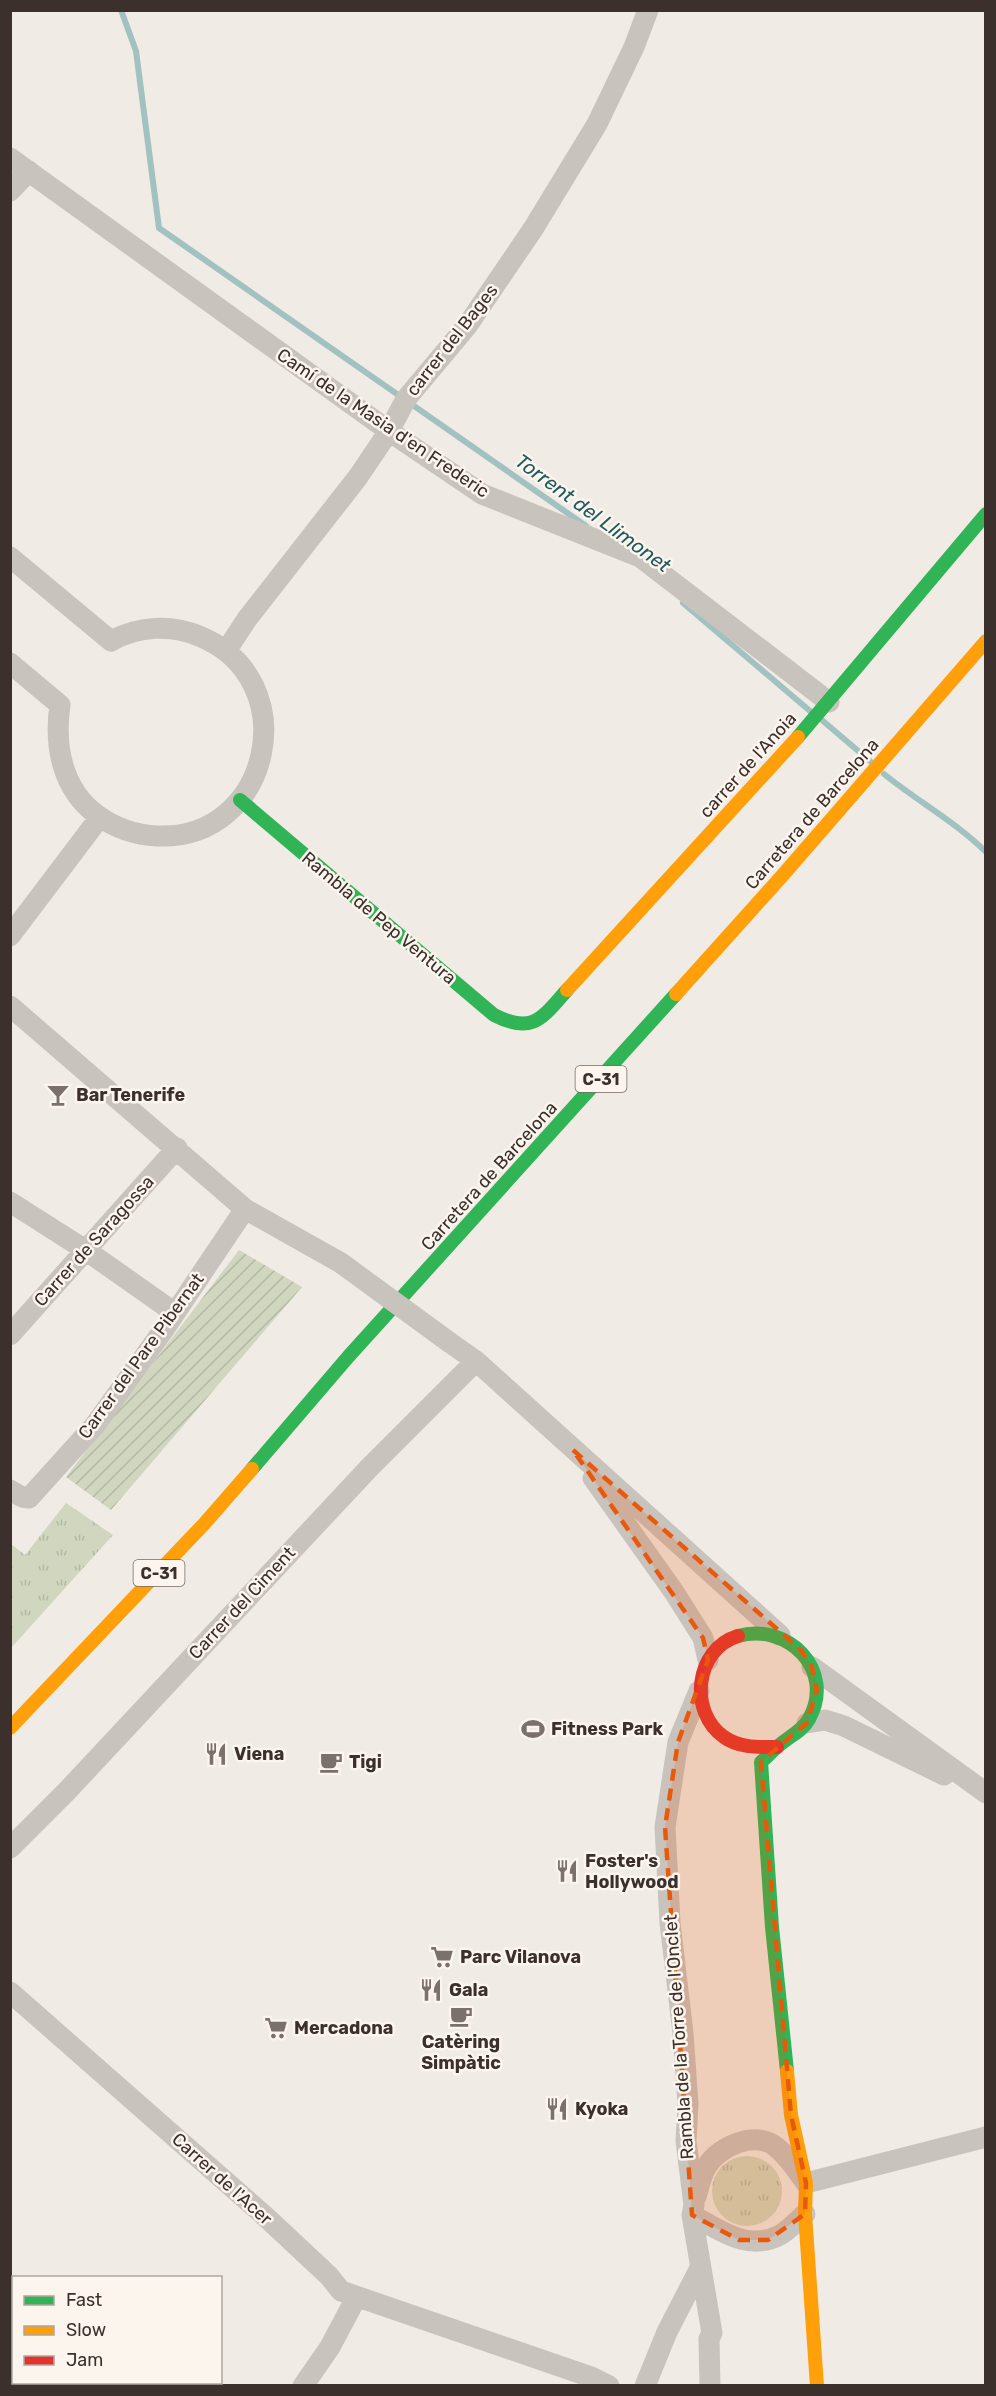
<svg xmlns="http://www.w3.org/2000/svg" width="996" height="2396" viewBox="0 0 996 2396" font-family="Rubik,sans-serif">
  <defs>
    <pattern id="grass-tufts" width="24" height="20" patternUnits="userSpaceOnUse" patternTransform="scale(1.5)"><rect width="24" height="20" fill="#d1d6bf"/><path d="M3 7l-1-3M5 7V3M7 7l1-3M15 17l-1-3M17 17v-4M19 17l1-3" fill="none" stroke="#b4b8a4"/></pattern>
    <pattern id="garden-furrows" width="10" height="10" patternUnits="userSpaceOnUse" patternTransform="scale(1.5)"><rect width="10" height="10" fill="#d1d6bf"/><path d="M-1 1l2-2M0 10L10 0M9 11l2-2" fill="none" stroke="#b4b8a4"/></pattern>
  </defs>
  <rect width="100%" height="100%" fill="#f0ebe5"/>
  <!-- grass -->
  <path fill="url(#grass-tufts)" d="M66 1503 113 1535 11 1648V1544L25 1555Z
    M712 2191a35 35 0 1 1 70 0a35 35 0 1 1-70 0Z"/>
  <!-- garden -->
  <path fill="url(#garden-furrows)" d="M239 1250 302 1287 111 1510 66 1477Z"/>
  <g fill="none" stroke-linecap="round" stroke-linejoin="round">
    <!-- stream -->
    <path stroke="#a1c2c1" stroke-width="6" d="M121 10 136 51 159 228 586 526
      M683 603 810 711
      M823 721 870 761
      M884 774C917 801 956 822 986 852"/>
    <!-- street -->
    <path stroke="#c9c3be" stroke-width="21" d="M10 158 389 431 482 494 640 557 829 702
      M10 191 29 171
      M10 557 111 641C138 626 171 624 199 636 306 679 272 841 157 836 135 835 115 828 97 815 62 789 54 746 60 705L10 663
      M226 651 247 619 358 477 389 431 406 399 467 326 533 229 597 124 634 47 648 10
      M10 936 100 817
      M10 1006 245 1209 341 1263
      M10 1202 87 1251 175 1313
      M10 1335 177 1148
      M449 1342 476 1361 780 1635
      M593 1478 674 1592 703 1638 708 1660
      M10 1490 22 1497 29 1498 95 1425 165 1328 245 1209
      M812 1667 986 1793
      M699 1691 678 1742 665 1827 670 1923 683 2033 688 2104 686 2141 694 2205 692 2215 712 2333 709 2339 710 2386
      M807 1723 825 1720 844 1726 944 1775
      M10 1848 67 1791 369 1468 476 1361
      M10 1992 267 2218 329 2276 341 2291 591 2377 609 2386
      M696 2197C699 2187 701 2175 707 2166 719 2146 756 2130 776 2147 788 2156 797 2171 806 2183L986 2137
      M692 2215C720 2230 748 2252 780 2235 789 2230 797 2221 805 2214
      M303 2386 330 2347 356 2298
      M645 2386 667 2332 700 2268"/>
    <!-- fast -->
    <path stroke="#30b455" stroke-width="14" d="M798 737 986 514
      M240 800 494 1015C533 1035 542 1018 567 990
      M252 1469 348 1357 676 994
      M738 1636C788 1622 836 1670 809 1719 803 1730 792 1735 782 1743 774 1749 768 1756 761 1762L772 1927 787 2071"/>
    <!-- slow -->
    <path stroke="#ff9f0a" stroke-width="14" d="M567 990 798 737
      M676 994 782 876 986 641
      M10 1728 204 1524 252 1469
      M787 2071 791 2115 806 2183 805 2214 817 2386"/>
    <!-- jam -->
    <path stroke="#e5322d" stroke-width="14" d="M738 1636C695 1649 688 1712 724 1737 739 1748 759 1747 777 1747"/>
    <!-- street-bridge -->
    <path stroke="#c9c3be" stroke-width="21" d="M341 1263 449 1342"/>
  </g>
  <!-- marked area -->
  <path fill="#e8590c" fill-opacity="0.2" stroke="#e8590c" stroke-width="4.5" stroke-dasharray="12 8" stroke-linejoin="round" d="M573 1450 801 1650 812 1667 817 1690 807 1723 761 1762 791 2115 806 2183 805 2214 768 2240H739L692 2215 665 1827 678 1742 708 1660 703 1638Z"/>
  <!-- icons -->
  <defs>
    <g id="bar-bare" transform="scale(1.8)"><path d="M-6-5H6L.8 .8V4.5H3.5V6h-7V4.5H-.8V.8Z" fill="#7a716c" stroke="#fbf5ee" stroke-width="2.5" paint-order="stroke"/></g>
    <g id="stadium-bare" transform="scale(1.8)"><path d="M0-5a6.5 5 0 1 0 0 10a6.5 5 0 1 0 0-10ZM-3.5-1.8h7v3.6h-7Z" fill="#7a716c" stroke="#fbf5ee" stroke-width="2.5" paint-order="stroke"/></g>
    <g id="restaurant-bare" transform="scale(1.8)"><path d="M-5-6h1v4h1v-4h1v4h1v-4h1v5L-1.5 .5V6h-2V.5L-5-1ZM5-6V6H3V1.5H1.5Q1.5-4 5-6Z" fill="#7a716c" stroke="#fbf5ee" stroke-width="2.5" paint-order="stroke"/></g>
    <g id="cafe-bare" transform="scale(1.8)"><path d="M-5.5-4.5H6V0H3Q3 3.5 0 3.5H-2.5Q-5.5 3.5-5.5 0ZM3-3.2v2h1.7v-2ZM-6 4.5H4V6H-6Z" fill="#7a716c" stroke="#fbf5ee" stroke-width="2.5" paint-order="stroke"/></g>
    <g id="supermarket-bare" transform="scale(1.8)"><path d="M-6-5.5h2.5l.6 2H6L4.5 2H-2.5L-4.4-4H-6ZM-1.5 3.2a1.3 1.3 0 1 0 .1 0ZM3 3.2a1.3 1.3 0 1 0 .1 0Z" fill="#7a716c" stroke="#fbf5ee" stroke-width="2.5" paint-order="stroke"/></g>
  </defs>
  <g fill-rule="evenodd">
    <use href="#bar-bare" x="58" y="1095"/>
    <use href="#stadium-bare" x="533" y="1729"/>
    <use href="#restaurant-bare" x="216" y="1754"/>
    <use href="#cafe-bare" x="331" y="1762"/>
    <use href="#restaurant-bare" x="567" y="1871"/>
    <use href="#supermarket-bare" x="442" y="1957"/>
    <use href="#restaurant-bare" x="431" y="1990"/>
    <use href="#cafe-bare" x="461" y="2016"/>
    <use href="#supermarket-bare" x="276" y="2028"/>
    <use href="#restaurant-bare" x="557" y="2109"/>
  </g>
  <g text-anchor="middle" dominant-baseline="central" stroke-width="5" stroke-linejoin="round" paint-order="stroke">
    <!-- shield labels -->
    <g fill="#fbf5ee" stroke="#756b66" stroke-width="1.5">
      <rect x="575.5" y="1066" width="51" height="26" rx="4.5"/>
      <rect x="133.5" y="1560" width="51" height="26" rx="4.5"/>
    </g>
    <g font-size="16" font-weight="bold" fill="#3b302b">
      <text x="601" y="1079">C-31</text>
      <text x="159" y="1573">C-31</text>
    </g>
    <!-- street labels -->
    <g font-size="18" fill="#3b302b" stroke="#fbf5ee">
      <text transform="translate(452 340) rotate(-52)">carrer del Bages</text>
      <text transform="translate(383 423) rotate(34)">Camí de la Masia d'en Frederic</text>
      <text transform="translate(748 765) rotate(-48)">carrer de l'Anoia</text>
      <text transform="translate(812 814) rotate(-49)">Carretera de Barcelona</text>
      <text transform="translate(379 918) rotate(40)">Rambla de Pep Ventura</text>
      <text transform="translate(489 1176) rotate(-48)">Carretera de Barcelona</text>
      <text transform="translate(94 1241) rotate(-48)">Carrer de Saragossa</text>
      <text transform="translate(141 1356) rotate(-54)">Carrer del Pare Pibernat</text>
      <text transform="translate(242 1603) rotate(-47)">Carrer del Ciment</text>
      <text transform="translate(679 2037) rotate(-94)">Rambla de la Torre de l'Onclet</text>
      <text transform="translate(222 2179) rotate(42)">Carrer de l'Acer</text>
    </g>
    <!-- poi labels -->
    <g font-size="18" font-weight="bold" fill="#3b302b" stroke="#fbf5ee" text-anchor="start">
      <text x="76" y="1095">Bar Tenerife</text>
      <text x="551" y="1729">Fitness Park</text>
      <text x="234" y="1754">Viena</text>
      <text x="349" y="1762">Tigi</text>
      <text x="585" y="1861">Foster's<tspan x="585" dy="21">Hollywood</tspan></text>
      <text x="460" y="1957">Parc Vilanova</text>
      <text x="449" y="1990">Gala</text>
      <text x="294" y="2028">Mercadona</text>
      <text x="461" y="2042" text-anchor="middle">Catèring<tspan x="461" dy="21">Simpàtic</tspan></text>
      <text x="575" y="2109">Kyoka</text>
    </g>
    <!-- water labels -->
    <g font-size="20" font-style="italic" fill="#1f5a5e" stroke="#fbf5ee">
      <text transform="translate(593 513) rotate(36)">Torrent del Llimonet</text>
    </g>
  </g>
  <!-- border -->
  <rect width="996" height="2396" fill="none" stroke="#3b302b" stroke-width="24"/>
  <!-- legend -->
  <rect x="12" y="2276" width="210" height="108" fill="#fbf5ee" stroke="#aea6a0" stroke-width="1.5"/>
  <rect x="24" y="2296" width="30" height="9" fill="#30b455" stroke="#aea6a0" stroke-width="1.5"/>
  <text x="66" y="2306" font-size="18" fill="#3b302b">Fast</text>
  <rect x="24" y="2326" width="30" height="9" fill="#ff9f0a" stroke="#aea6a0" stroke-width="1.5"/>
  <text x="66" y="2336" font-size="18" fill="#3b302b">Slow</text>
  <rect x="24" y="2356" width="30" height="9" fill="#e5322d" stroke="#aea6a0" stroke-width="1.5"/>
  <text x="66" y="2366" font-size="18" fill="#3b302b">Jam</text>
</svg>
